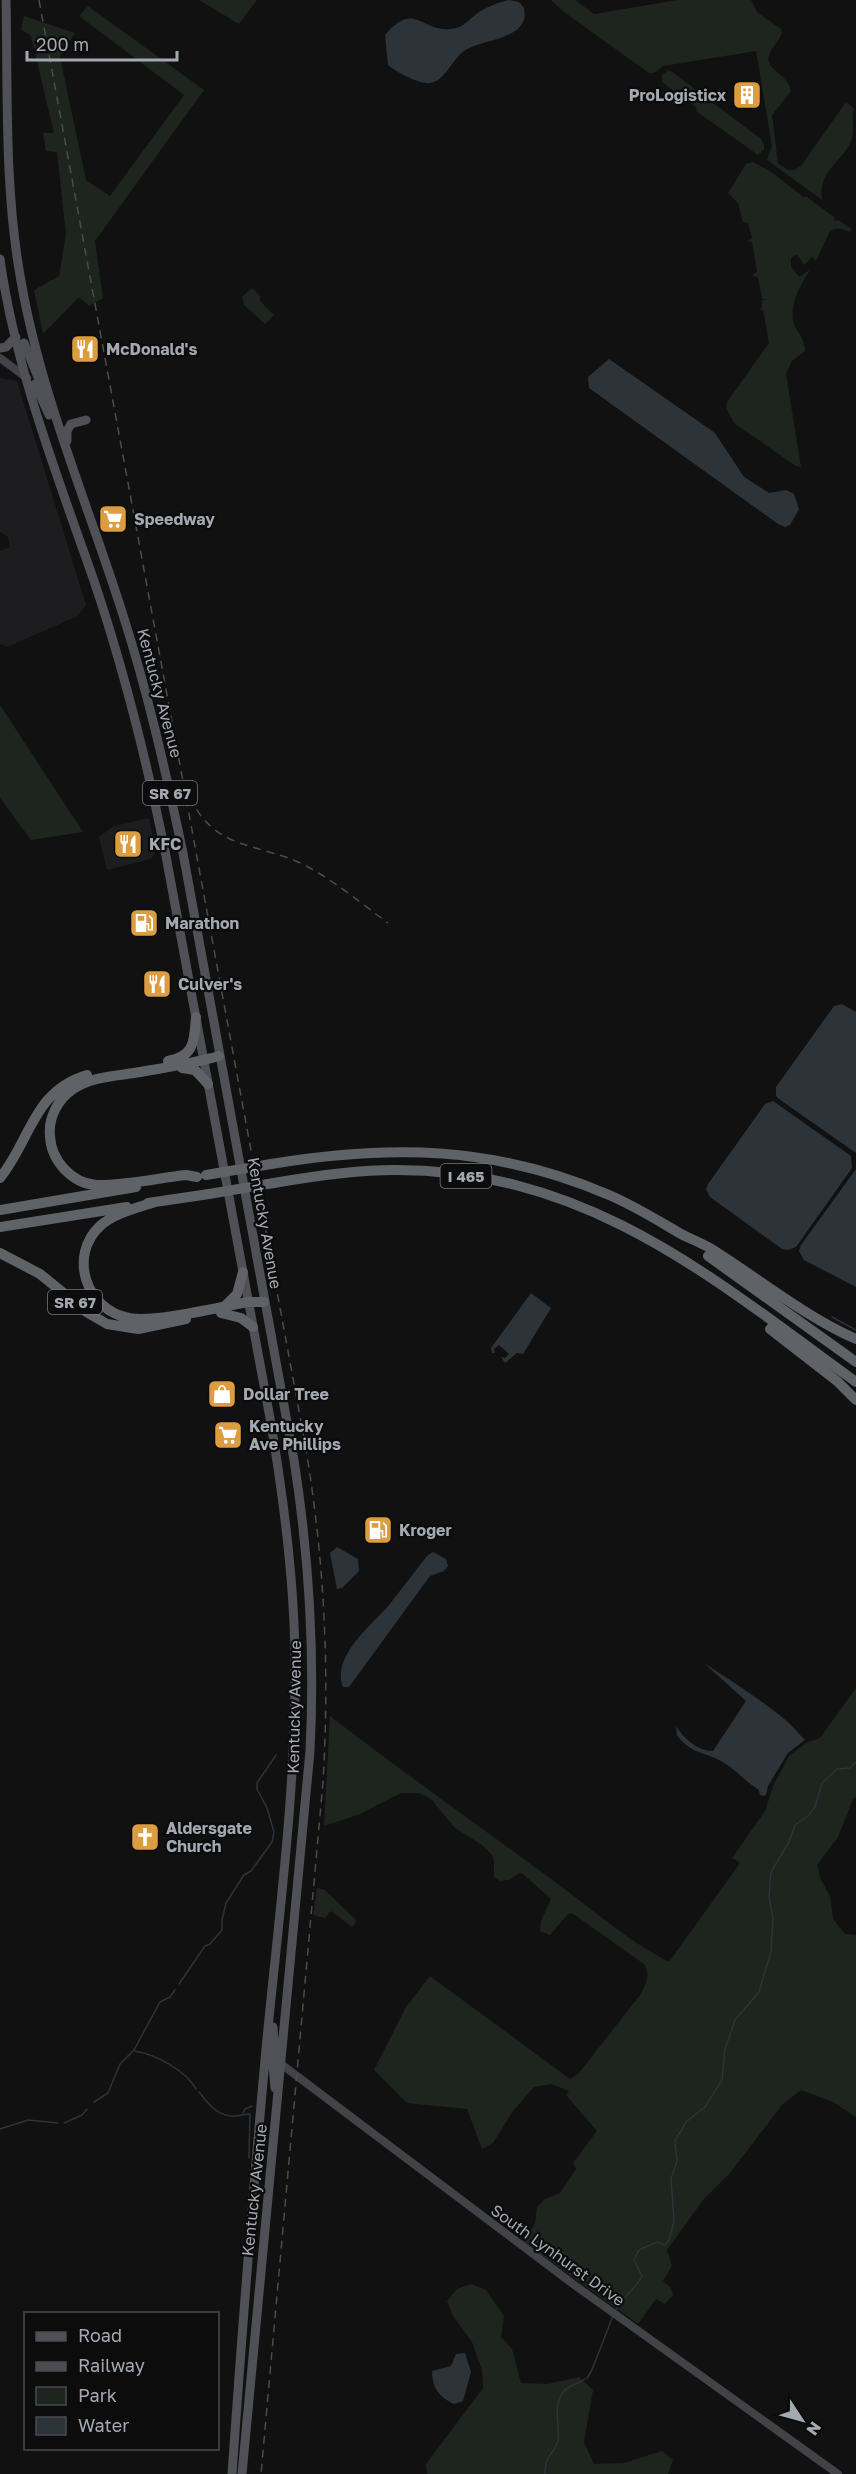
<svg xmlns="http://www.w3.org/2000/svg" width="856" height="2474" viewBox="0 0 856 2474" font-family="'Golos Text',sans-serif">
  <rect width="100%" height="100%" fill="#111112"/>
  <!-- built -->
  <path fill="#1d1d1f" d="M0 378 17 381 86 605 78 616 7 647 0 644V551L10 547 8 537 0 532Z
    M149 818 156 851 151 859 107 870 99 837 114 826Z"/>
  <!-- green -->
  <path fill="#1e251e" d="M199 0H257L239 24Z
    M551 0H575L594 14 677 0H751L757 12 781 29 782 33C779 41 772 47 769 55 764 70 788 73 791 91L772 115 778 163 788 170H794L801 166 846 102 854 108C851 119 856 130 851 141 841 164 818 170 822 200L767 160 772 146 756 51 663 66 654 73H649L564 12Z
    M88 6 204 90 95 241 103 298 89 306 79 297 43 334 34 290 59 276 66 234 57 152 46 151 43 133H54L31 36 21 29 24 16 75 33 60 57 86 180 110 196 184 95 79 16Z
    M667 71H671L761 139 764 145V150L758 155 696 111 697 108 662 82V75Z
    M753 162 773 173 803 197H807L835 218 834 221 838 220 852 229 850 232 842 229H834L829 233 816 261 812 257 804 265 797 254 791 258V266L799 277 810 270C801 284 788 306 794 324 798 334 805 339 805 351L792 361 786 374 801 467 796 466 734 423 726 408 727 402 769 343 763 310 759 309 762 307V300L767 299H762L758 277 753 276V274L757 272 752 242 747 241 752 238 748 223 743 222 738 203 728 193 746 164Z
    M252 288 261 297 259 300 274 315 265 324 244 305 242 297Z
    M0 705 83 832 31 840 0 798Z
    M856 1688V1797L853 1799 838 1837 817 1865 821 1880 830 1896 833 1919 845 1934 856 1935V2117L833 2102 801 2090 782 2105 730 2173 703 2200 667 2250 672 2266 663 2281 670 2287 673 2295 665 2304 656 2299 638 2324 522 2241 535 2224 537 2207 545 2199 560 2193 576 2169 573 2163 597 2131 566 2095 569 2091 551 2084 534 2087 513 2111 493 2143 482 2149 467 2109 407 2103 374 2070 406 2007 430 1976 570 2079 579 2073 640 1995C646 1985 651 1975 644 1964L572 1913 568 1914 550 1935 540 1931 541 1921 551 1899 523 1874 520 1873 508 1880 500 1881 494 1877V1861L492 1855 482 1845 455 1828 431 1799 419 1793H401L360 1814 324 1826 330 1716C400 1770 472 1821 543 1873 585 1903 623 1938 669 1962L740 1863 732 1858 765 1811 774 1784 789 1756 806 1743 820 1738Z
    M317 1888 325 1890 356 1920 355 1924 352 1927 331 1911 325 1918 313 1915Z
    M471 2284 486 2290 504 2316 501 2337 512 2349 521 2383 548 2384 579 2377 593 2390 584 2442 594 2464 624 2463 662 2451 673 2460 668 2474H427L426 2464 483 2388 482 2370 472 2342 453 2316 447 2301 457 2289Z"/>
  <!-- water -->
  <path fill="#2c3439" d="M509 0 519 2 524 8C531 39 485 39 467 49 453 56 446 81 430 83 420 85 395 71 388 65L385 35C415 0 420 32 451 29 464 28 469 19 479 12 487 7 499 2 509 0Z
    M609 359 715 433 744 477 769 493 786 490 794 494 799 509 790 525 785 527 778 524 589 388 588 377Z
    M842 1004 856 1012V1153L779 1099 776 1096V1087L834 1006Z
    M773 1101 851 1156 852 1168 796 1247 788 1250 782 1249 710 1197 706 1189 708 1184 765 1104Z
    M856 1169V1287L804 1260 799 1251 801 1245Z
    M531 1293 551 1308 523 1354 517 1353 505 1363 501 1357 505 1358 509 1354 499 1345 494 1349 495 1353H492L491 1348Z
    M337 1547 358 1559 359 1571 342 1588 337 1589 330 1553Z
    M433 1552 446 1559 448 1566 444 1571 430 1576 349 1687H343C331 1656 372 1625 389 1605 402 1589 414 1572 427 1556Z
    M704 1663C733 1682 763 1701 789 1723 795 1729 799 1734 805 1740L788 1753 768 1786 766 1795 763 1796 760 1795 759 1790C744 1781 733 1766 717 1759 701 1752 688 1751 677 1735L676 1726C684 1739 698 1751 713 1751L746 1701Z
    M465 2353 471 2372 463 2401 454 2404C439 2397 432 2388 432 2371L451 2366 456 2354Z"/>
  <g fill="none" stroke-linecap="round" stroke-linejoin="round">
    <!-- stream -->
    <path stroke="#2c3439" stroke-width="1.5" d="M832 1317 856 1330
      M179 1984 205 1946 210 1944 222 1930V1920L226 1903 244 1875 251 1871 272 1842 274 1832 267 1808 257 1789V1783L276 1755
      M135 2051C157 2055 185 2070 196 2089
      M199 2092C208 2103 214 2113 230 2116 236 2117 243 2114 250 2114L249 2158
      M94 2102 108 2093 120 2064 134 2050 160 2002 170 1997 175 1990
      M243 2113 245 2109 252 2106
      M64 2123 82 2115 87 2109
      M0 2129 28 2120 58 2123
      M615 2311C622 2297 635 2290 642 2276L634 2260 639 2250 657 2242 665 2245 669 2240 674 2221 671 2179 677 2161 675 2141 686 2122 705 2107 722 2080 725 2049 735 2020 759 1992 771 1952 773 1919 769 1897 771 1872 789 1842 795 1825 808 1816 815 1807 822 1783 837 1769 850 1768 856 1762
      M587 2378 591 2372 613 2316
      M545 2474C544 2457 554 2454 558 2440 561 2425 549 2400 569 2387 574 2384 580 2383 585 2379"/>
    <!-- secondary -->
    <path stroke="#414347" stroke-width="8" d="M0 358 27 378
      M277 2061 573 2284 838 2474"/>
    <!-- primary -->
    <path stroke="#4f5156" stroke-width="9" d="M6 0C8 94 4 188 21 281 41 396 88 504 123 615 148 693 166 773 183 853L294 1460C309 1556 315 1653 310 1751L242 2474
      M0 259C15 368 57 475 93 578 124 669 147 762 166 856L270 1418C284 1500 295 1583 295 1666 296 1794 278 1922 266 2049 253 2190 242 2332 232 2474
      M24 343 42 387
      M0 348 6 347 16 337
      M35 384 49 415
      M67 441V431L71 424 86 420
      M273 2027 275 2053 281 2065
      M266 2053 273 2066 275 2088"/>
    <!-- highway -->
    <path stroke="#5f6267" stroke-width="10" d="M168 1061C195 1056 194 1041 196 1017
      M182 1068 195 1070 208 1084
      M271 1164C390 1144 496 1146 609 1195 635 1206 657 1220 681 1234 691 1239 701 1243 710 1248 758 1278 804 1316 856 1339
      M197 1177 186 1175C159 1178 122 1186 96 1185 71 1183 51 1160 50 1136 48 1118 58 1099 73 1089 91 1077 114 1076 134 1073 163 1068 191 1064 219 1056
      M0 1178C31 1140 33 1091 87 1075
      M274 1183C314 1176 354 1170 395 1170 587 1170 710 1276 856 1382
      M155 1202C137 1208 114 1213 100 1226 68 1256 86 1310 129 1318 155 1323 219 1307 248 1302H264
      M148 1203 209 1194
      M0 1210 136 1187
      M0 1227 127 1207
      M0 1253 40 1274 88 1313 107 1324 138 1329 186 1319
      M708 1256 856 1362
      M226 1305 237 1294 243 1272
      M221 1313 241 1318 253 1327
      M770 1329 837 1381 856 1400"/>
    <!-- rail -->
    <path stroke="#4a4c50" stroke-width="1.5" stroke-dasharray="8 6" stroke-linecap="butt" d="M39 0 304 1438C324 1553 330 1666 323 1782L261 2474
      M190 797C215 853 263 842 308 867 336 882 362 904 388 923"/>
    <!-- highway-bridge -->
    <path stroke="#5f6267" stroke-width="10" d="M206 1175 271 1164
      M209 1194 274 1183"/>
  </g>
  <!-- icons -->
  <defs>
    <g id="building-square" transform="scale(1.5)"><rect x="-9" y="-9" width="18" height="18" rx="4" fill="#dc9d40" stroke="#0c0c0d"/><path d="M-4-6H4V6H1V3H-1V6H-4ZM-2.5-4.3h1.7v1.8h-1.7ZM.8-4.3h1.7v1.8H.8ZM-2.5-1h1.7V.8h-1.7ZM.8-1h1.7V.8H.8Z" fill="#fff"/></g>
    <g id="restaurant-square" transform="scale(1.5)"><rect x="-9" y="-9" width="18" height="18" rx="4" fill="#dc9d40" stroke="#0c0c0d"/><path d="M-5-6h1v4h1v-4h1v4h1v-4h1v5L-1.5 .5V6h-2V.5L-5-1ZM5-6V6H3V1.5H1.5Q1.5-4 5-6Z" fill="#fff"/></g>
    <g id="supermarket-square" transform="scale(1.5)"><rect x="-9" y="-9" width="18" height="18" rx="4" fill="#dc9d40" stroke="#0c0c0d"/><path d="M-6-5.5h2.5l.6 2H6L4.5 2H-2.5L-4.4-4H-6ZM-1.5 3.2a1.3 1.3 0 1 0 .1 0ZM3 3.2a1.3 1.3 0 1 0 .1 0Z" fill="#fff"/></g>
    <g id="fuel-square" transform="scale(1.5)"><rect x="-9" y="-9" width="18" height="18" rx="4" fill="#dc9d40" stroke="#0c0c0d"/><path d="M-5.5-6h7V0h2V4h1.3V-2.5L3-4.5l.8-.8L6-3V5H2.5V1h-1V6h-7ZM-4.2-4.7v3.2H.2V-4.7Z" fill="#fff"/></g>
    <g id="shop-square" transform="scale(1.5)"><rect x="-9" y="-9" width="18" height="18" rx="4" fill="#dc9d40" stroke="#0c0c0d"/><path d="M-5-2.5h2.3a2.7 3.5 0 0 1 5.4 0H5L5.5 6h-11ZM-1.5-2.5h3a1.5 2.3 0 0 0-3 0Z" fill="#fff"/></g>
    <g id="church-square" transform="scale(1.5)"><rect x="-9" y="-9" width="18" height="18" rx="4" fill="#dc9d40" stroke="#0c0c0d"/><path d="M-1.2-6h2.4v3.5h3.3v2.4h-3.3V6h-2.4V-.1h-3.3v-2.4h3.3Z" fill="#fff"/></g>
  </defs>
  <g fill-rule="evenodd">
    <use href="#building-square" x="747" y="95"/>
    <use href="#restaurant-square" x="85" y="349"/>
    <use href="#supermarket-square" x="113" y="519"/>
    <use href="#restaurant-square" x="128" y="844"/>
    <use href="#fuel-square" x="144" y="923"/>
    <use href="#restaurant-square" x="157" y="984"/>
    <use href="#shop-square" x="222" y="1394"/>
    <use href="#supermarket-square" x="228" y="1435"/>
    <use href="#fuel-square" x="378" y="1530"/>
    <use href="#church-square" x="145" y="1837"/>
  </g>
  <g text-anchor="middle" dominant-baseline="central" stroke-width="4.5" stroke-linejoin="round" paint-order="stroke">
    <!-- shield labels -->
    <g fill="#0c0c0d" stroke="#767a80" stroke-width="1.5">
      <rect x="143" y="781" width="54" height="24" rx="4.5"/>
      <rect x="440.5" y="1164" width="51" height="24" rx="4.5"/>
      <rect x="48" y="1290" width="54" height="24" rx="4.5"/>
    </g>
    <g font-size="15" font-weight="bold" fill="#a4a9b1">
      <text x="170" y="793">SR 67</text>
      <text x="466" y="1176">I 465</text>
      <text x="75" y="1302">SR 67</text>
    </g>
    <!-- poi labels -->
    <g font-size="16" font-weight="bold" fill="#a4a9b1" stroke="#0c0c0d" text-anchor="start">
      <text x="726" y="95" text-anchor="end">ProLogisticx</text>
      <text x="106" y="349">McDonald's</text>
      <text x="134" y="519">Speedway</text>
      <text x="149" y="844">KFC</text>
      <text x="165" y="923">Marathon</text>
      <text x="178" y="984">Culver's</text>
      <text x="243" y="1394">Dollar Tree</text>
      <text x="249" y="1426">Kentucky<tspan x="249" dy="18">Ave Phillips</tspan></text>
      <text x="399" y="1530">Kroger</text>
      <text x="166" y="1828">Aldersgate<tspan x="166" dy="18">Church</tspan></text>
    </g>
    <!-- street labels -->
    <g font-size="16" fill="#a4a9b1" stroke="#0c0c0d">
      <text transform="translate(160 693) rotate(75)">Kentucky Avenue</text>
      <text transform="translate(265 1223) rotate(80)">Kentucky Avenue</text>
      <text transform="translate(294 1707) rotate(-89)">Kentucky Avenue</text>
      <text transform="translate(254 2190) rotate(-84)">Kentucky Avenue</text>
      <text transform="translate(558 2255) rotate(36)">South Lynhurst Drive</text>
    </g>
  </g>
  <!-- legend -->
  <rect x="24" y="2312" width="195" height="138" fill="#0c0c0d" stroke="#494b4f" stroke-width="1.5"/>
  <rect x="36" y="2332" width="30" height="9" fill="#4f5156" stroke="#494b4f" stroke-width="1.5"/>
  <text x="78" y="2342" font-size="18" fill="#a4a9b1">Road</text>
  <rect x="36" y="2362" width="30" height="9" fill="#4a4c50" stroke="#494b4f" stroke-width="1.5"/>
  <text x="78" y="2372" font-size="18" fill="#a4a9b1">Railway</text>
  <rect x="36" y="2387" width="30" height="18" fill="#1e251e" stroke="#494b4f" stroke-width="1.5"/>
  <text x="78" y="2402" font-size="18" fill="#a4a9b1">Park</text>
  <rect x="36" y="2417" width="30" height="18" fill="#2c3439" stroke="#494b4f" stroke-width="1.5"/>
  <text x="78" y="2432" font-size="18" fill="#a4a9b1">Water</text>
  <!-- north arrow -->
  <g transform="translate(802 2420) rotate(126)" stroke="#0c0c0d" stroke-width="4.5" paint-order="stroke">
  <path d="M0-4.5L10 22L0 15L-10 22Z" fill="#a4a9b1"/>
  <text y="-9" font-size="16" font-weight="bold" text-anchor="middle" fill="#a4a9b1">N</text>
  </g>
  <!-- scale -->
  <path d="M27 51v9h150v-9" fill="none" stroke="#a4a9b1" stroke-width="3"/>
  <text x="36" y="51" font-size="18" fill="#a4a9b1" stroke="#0c0c0d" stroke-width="4.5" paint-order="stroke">200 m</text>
</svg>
